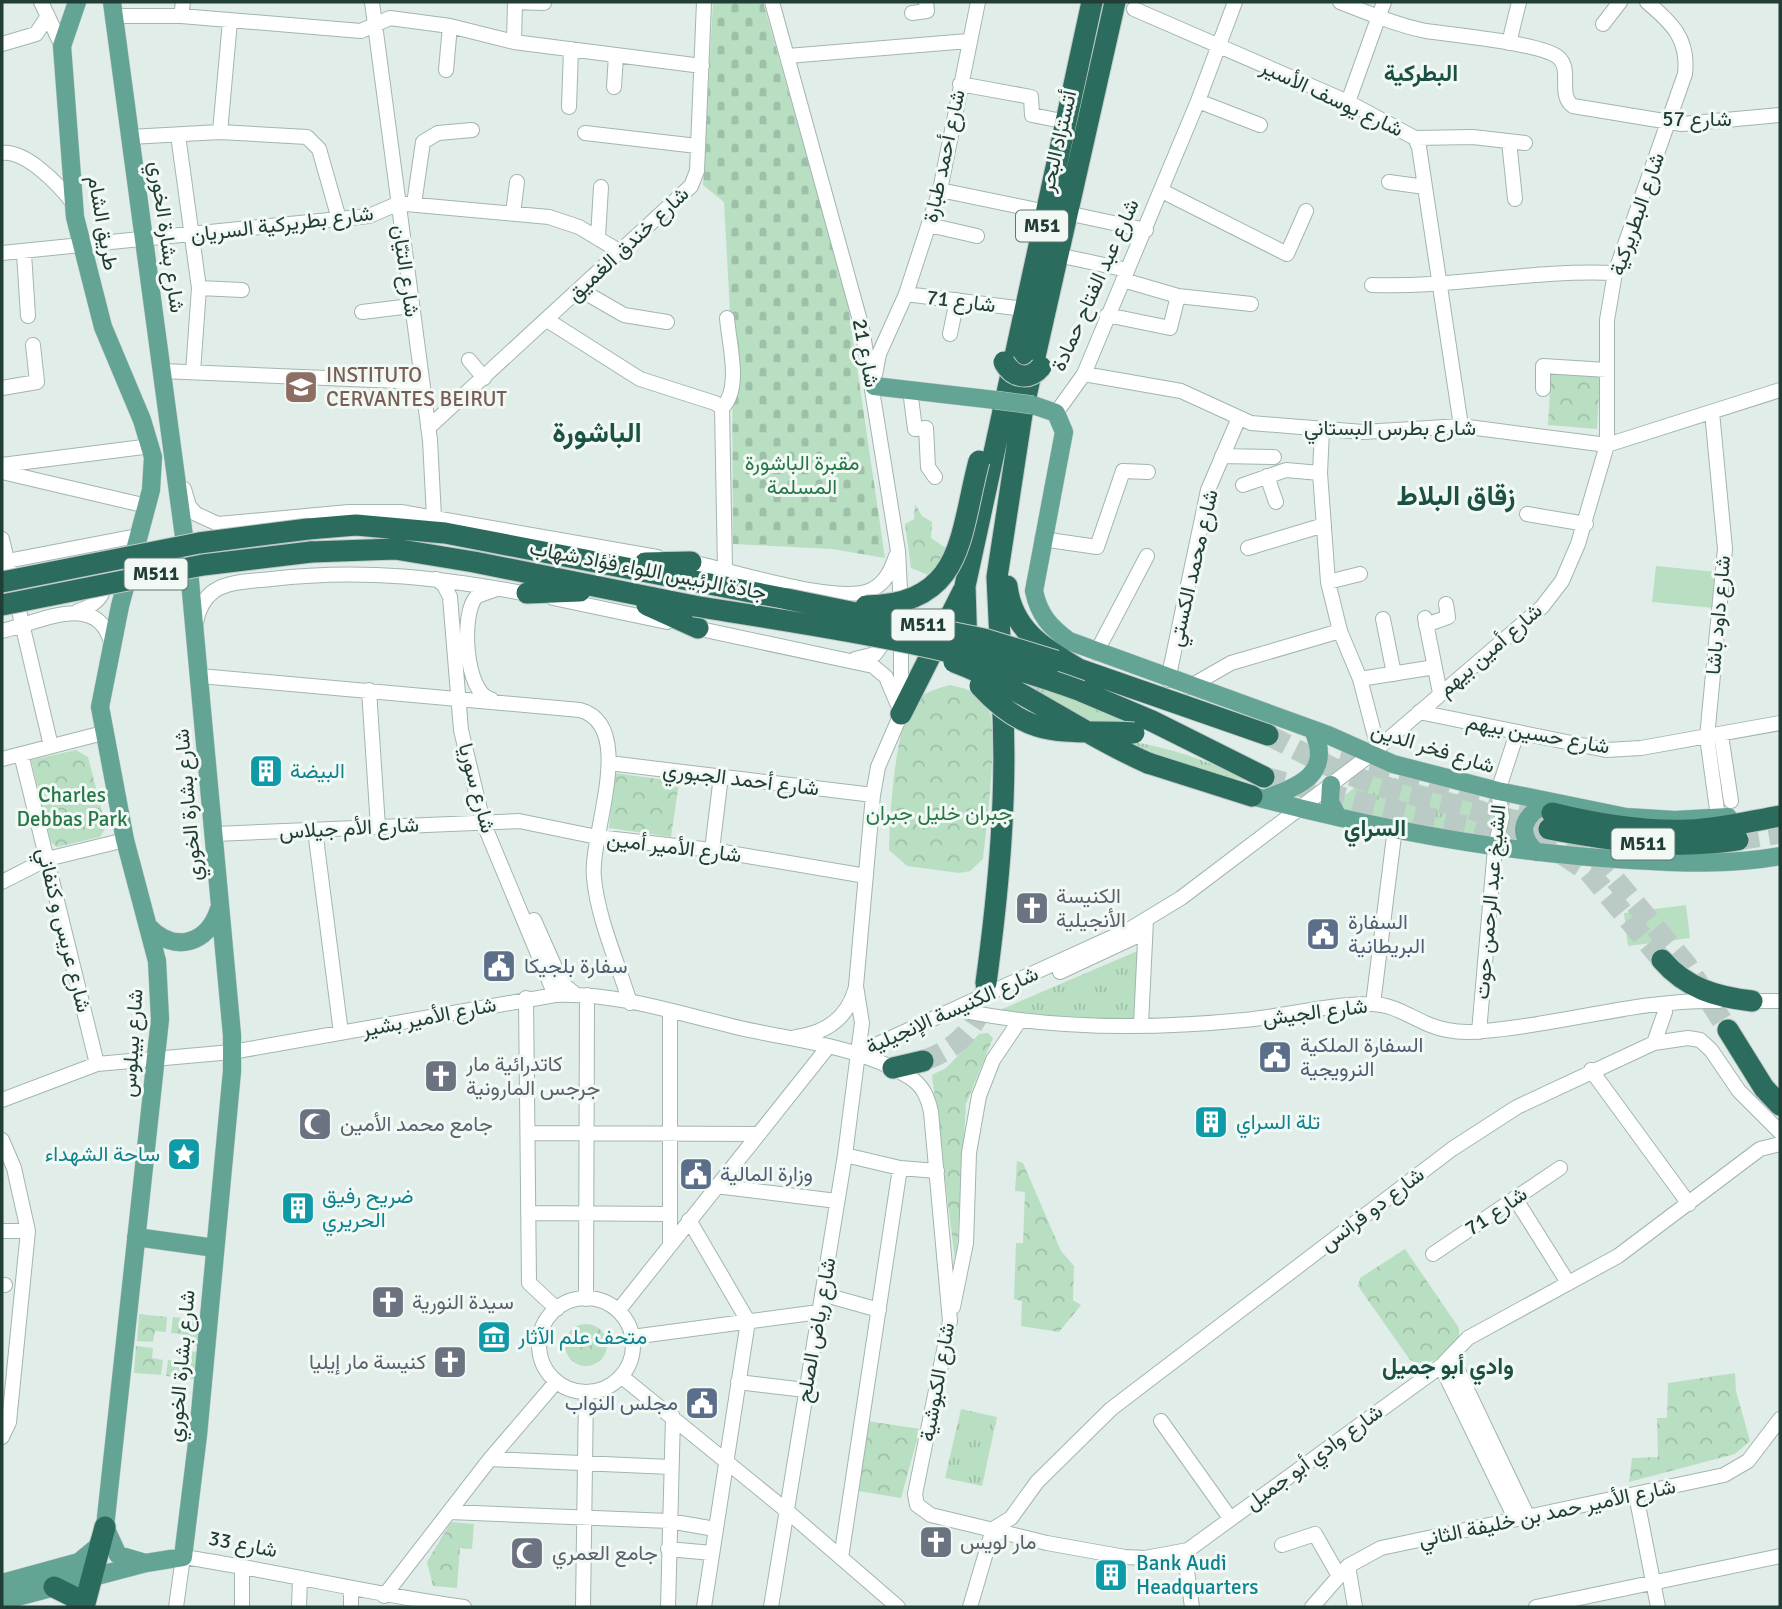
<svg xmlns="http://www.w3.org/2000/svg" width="1782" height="1609" viewBox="0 0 1782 1609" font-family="Signika,Vazirmatn,sans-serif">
  <defs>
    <pattern id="grass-tufts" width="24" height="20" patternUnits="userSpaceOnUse" patternTransform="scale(1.75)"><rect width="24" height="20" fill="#b9dfc3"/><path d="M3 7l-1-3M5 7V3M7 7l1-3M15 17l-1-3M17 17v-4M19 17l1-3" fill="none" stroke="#9fc0a8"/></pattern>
    <pattern id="forest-crowns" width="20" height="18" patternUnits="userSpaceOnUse" patternTransform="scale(1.75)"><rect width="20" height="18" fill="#b9dfc3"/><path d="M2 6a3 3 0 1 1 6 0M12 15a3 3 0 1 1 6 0" fill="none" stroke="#9fc0a8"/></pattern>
    <pattern id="cemetery-stones" width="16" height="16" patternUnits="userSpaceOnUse" patternTransform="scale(1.75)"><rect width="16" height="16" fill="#b9dfc3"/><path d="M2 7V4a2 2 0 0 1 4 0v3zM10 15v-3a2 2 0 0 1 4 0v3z" fill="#9fc0a8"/></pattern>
  </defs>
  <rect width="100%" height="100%" fill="#e1ede8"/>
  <!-- grass -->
  <path fill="url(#grass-tufts)" d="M983 667 1044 686 1160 732 1115 724H1090Z
    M1115 739C1164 745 1213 762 1258 784L1187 766Z
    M1374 773 1485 801C1500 811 1498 829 1485 840L1340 813 1337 801Z
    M1142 949 1136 1021 988 1015Z
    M961 1409 997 1417 982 1486 945 1478Z"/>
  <!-- forest -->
  <path fill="url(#forest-crowns)" d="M1551 373 1600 376 1597 429 1548 425Z
    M915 504 922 516 932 522 931 538 946 548 931 576 911 568 905 524 914 519Z
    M950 685C967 689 978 691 987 705 1000 725 986 832 983 859L970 871 959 873 907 866 889 850C890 815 894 734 912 705 921 692 937 689 950 685Z
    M76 750 88 757 106 827 100 837 57 847 51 842 31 760Z
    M615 773 679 782 671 837 609 828Z
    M988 1033 993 1038 966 1104 956 1268 932 1075 946 1068 979 1034Z
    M1017 1161 1023 1163 1061 1251 1074 1266 1073 1300 1081 1305 1059 1332 1021 1326 1022 1301 1014 1299 1016 1243H1023L1025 1192 1015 1191Z
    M1405 1249 1459 1328V1339C1444 1353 1432 1370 1410 1360L1358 1286 1360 1278Z
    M139 1314 167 1317 166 1332 155 1331 153 1342 137 1341Z
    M173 1317 200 1320 197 1346 181 1345 182 1334 171 1333Z
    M565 1345a21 21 0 1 1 42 0a21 21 0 1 1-42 0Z
    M136 1346 153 1348 152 1358 163 1360 161 1375 134 1373Z
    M180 1350 197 1352 194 1379 166 1376 168 1360 179 1361Z
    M1735 1373 1736 1391 1750 1441 1735 1454 1629 1482 1632 1458 1658 1457 1657 1418H1667L1668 1383Z
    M867 1421 920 1429 901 1498 858 1491Z
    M451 1522 474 1524 472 1549 460 1548 457 1588 433 1586 427 1562Z"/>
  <!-- cemetery -->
  <path fill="url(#cemetery-stones)" d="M713 2H763L847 299 885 558 832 549 733 544 732 348 724 202 703 185Z"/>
  <!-- pitch -->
  <path fill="#b9dfc3" d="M1656 566 1717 572 1714 608 1652 602Z
    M1686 905 1690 938 1628 946 1624 913Z"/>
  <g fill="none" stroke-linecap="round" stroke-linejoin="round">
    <!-- highway-tunnel -->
    <path stroke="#bacac4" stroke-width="21" stroke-dasharray="21 10" stroke-linecap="butt" d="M1268 735 1333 768 1378 786 1549 829
      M1340 757 1552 813
      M1264 777 1375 806 1558 846 1597 858 1686 964 1728 1030
      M1738 840 1780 833
      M1563 855 1589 872 1662 960
      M923 1061C960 1048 983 1023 986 983"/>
    <!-- minor casing -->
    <g stroke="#a3b5af" stroke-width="16">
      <path id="minor" d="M41 2 62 46
        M372 2 430 440 434 517
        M515 2 544 3
        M772 2 862 328 898 551 901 608
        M1340 2C1368 13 1397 25 1426 31 1453 35 1540 43 1558 57 1573 69 1557 95 1573 106L1682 124 1780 115
        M1134 9 1348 102 1415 138 1419 147 1461 426
        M912 13 927 11 926 2
        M114 16H181L361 31 390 18 450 26 514 42 702 66
        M181 16 183 2
        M1603 24 1620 2
        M514 42 515 2
        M1509 43 1519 2
        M2 44 36 34 48 16
        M788 56 968 41
        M446 70 450 26
        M960 84 1031 97 1032 115 1057 120
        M614 87 616 55
        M1198 101 1260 125
        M1348 102 1384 2
        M569 107 571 49
        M220 132 230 21
        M585 133 697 146
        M178 135 199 288 193 372
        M130 137 220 132 307 137 319 149 339 219
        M1415 138 1473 137 1525 143
        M1509 141 1515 199
        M2 153C26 150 59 185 73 203
        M1389 182 1425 187
        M940 190 1037 210
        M1162 191 1287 254 1306 211
        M414 204 423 142 438 133 472 130
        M513 213 517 182
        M1076 215 1146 230
        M929 225 977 236
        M598 237 601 187
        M2 253 369 216 397 204H406L549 217 579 227 619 251
        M24 253 28 316
        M1067 257 1127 270
        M1123 280 1178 296 1251 304
        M1372 285C1453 288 1534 269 1615 273
        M199 288 242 290
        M579 289 624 315 667 322
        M906 294 1016 308
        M362 312 411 306
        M1107 315 1170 328 1178 296
        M547 320 640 379 715 403 722 408
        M950 334 957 300
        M469 360 484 378
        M162 371 422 382
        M1084 374 1181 391 1251 423 1363 432 1461 426 1607 445 1780 390
        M875 375 879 354 906 294 940 190 978 2
        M2 388 37 382 33 345
        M1543 389V366L1607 370
        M910 390 915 429 926 428 928 467 935 477
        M722 408 725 569
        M722 408C742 388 729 345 727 318
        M1712 412 1725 549 1707 737 1718 817
        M1056 413 1084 374 1198 101 1235 2
        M428 428 691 186 697 171 704 2
        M1322 431 1320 473 1328 582 1340 631 1360 679 1378 748
        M1222 456 1274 457
        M2 465 151 446
        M2 472 147 506
        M1267 476 1276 502
        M1243 485 1286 470 1320 473
        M184 489 189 506 196 514 218 524 349 512H401L657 557
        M1527 514 1586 524
        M2 539 51 746
        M1042 539 1097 547 1123 471 1148 472
        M1248 548 1324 525
        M684 561C727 568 836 606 871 590 886 583 891 570 896 556
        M2 562 137 536
        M436 579 444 585 450 597 461 730 483 822 555 995
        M1328 582 1360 574
        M553 598 667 622
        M78 611C95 606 104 597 106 580
        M1425 618 1440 693
        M1383 619 1394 674
        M196 623C198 611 203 599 214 591 229 581 253 581 271 579 364 568 443 578 534 595
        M1426 625 1448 617 1446 604
        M691 627 873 666 886 677 897 703
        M2 631C41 622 99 589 112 646
        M1096 653 1147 556
        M855 659 875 654 890 634
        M200 676 580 710C638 726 589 836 594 878 598 920 618 963 630 1003
        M1360 679 1435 667
        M1168 680 1208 490 1238 420
        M1189 687 1231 663 1340 631
        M369 690 378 827
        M491 699C465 694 460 612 477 596L497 589
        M1419 712 1606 750 1641 748 1780 723
        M1721 735 1731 801
        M21 754 97 1064
        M2 759 103 733
        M609 763 873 795
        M315 830 341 1033
        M215 834 519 821 597 837 712 850 866 876
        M712 850 721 776
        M2 882 47 859 125 840
        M534 920 562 983 575 994
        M1060 972 1137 936
        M526 998 529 1283 557 1309
        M1743 1001H1780
        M1373 1004 1395 828
        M965 1006 969 1012C1057 1029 1154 1029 1244 1020 1286 1016 1329 1004 1371 1004 1393 1004 1410 1017 1430 1025 1447 1032 1465 1033 1483 1031 1563 1025 1638 999 1719 1001
        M1141 1025 1146 920
        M1479 1032 1495 848 1502 817 1498 791 1517 733
        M796 1037C826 1033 848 1018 856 987
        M1654 1043 1665 1012
        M858 1053 1130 929 1181 898 1370 755 1542 607 1562 581 1578 544 1607 445V320L1615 273 1685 74C1689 39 1672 23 1647 2
        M1591 1070 1689 1204
        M2 1100 97 1064 232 1052 555 995C616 992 680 1014 740 1028 797 1041 859 1046 909 1077 923 1085 928 1098 931 1112L950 1321 915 1494 917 1505 931 1515 1047 1543 1125 1557 1145 1558 1188 1550 1441 1366 1468 1338 1618 1256 1760 1149 1780 1144
        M528 1133 759 1134
        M2 1140 14 1168 28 1231 9 1422 2 1437
        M845 1155 900 1168 937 1171
        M716 1186 837 1201
        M1515 1198 1567 1281
        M528 1213 670 1214
        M689 1220 748 1321 704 1607
        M2 1231H28
        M670 1243V1012
        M1433 1254 1560 1168
        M2 1285H5
        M822 1294 879 1310
        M539 1345a47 47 0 1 1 94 0a47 47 0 1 1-94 0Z
        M586 1299 587 995
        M953 1307 966 1243 969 1153 979 1096 993 1060 1020 1020
        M618 1311 828 1047
        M632 1337 819 1312
        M1452 1358 1527 1515
        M1441 1366 1515 1518
        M621 1376 787 1511 898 1607
        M738 1382 805 1390
        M1161 1421 1230 1518
        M490 1459 670 1467
        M1636 1495 1658 1607
        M450 1512 669 1521 715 1529
        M993 1529 1011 1518 1037 1482 1111 1409 1452 1149 1517 1107 1654 1043 1688 1038 1700 1040 1711 1050 1739 1091 1780 1132
        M1282 1545 1315 1534 1339 1576
        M668 1549 712 1553
        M1188 1550 1187 1571 1192 1607
        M841 1558 900 1168
        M242 1566V1607
        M1348 1566 1355 1607
        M351 1590V1607
        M384 1596 490 1459 556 1382
        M176 1607 183 1557C278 1571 370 1594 464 1607
        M299 1607 300 1578
        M583 1607 586 1392
        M668 1607 673 1417
        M771 1607 845 1155 858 1053 862 1023 856 986 873 795 878 767 901 714V635
        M970 1607 993 1529
        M1312 1607 1348 1566 1381 1548 1724 1475 1748 1461 1780 1419
        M1536 1607 1780 1556"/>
    </g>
    <!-- major casing -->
    <g stroke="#c1c9c7" stroke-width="19">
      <path id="major" d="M874 386 995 400
        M1033 405 1056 413 1064 432 1034 591C1039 615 1050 627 1069 641L1328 735 1393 764 1498 791 1626 817 1675 820 1728 817
        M1331 785 1330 802 1338 817
        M1252 796C1377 829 1503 853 1631 860 1681 863 1730 865 1780 856
        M1264 799C1299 786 1333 775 1313 730
        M1536 852C1514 831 1525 815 1548 802
        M148 926C174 954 208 944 219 909
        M136 1237 215 1248
        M105 1527 118 1555 142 1562
        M2 1583 79 1562 97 1547 105 1527 160 1019 157 961 125 840 100 707 120 606 151 490 153 457 142 420 103 327 75 217 62 46 77 2
        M2 1601 146 1563 183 1557 198 1435 232 1071V1035L190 581 112 2"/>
    </g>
    <!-- highway casing -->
    <g stroke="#c1c9c7" stroke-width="23">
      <path id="highway" d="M308 529 356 525 445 533 787 599
        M311 552 395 549 474 562 694 606
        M645 563 691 562
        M1007 586C1012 629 1043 648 1077 668
        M527 593 580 591
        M647 605 698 628
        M967 651 965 586 1092 2
        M1001 660 997 577 1022 414 1115 2
        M1064 664 1268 735
        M1081 691 1152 721 1264 777
        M901 714 963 591
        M1148 763 1252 796
        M1552 813C1596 824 1644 832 1690 830 1720 829 1751 821 1780 816
        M1549 829C1613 841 1674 850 1738 840
        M1662 960C1686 988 1716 997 1752 1001
        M986 983C999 887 1008 790 1002 693
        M1728 1030 1764 1088 1780 1105
        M893 1068 923 1061
        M54 1587 72 1596 82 1607
        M84 1607 105 1527"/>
    </g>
    <!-- minor -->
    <use href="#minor" stroke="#fff" stroke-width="14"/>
    <!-- major -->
    <use href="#major" stroke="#63a494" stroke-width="18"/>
    <!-- highway -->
    <use href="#highway" stroke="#2b6c5f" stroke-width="21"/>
    <!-- major-bridge casing -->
    <g stroke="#c1c9c7" stroke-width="19" stroke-linecap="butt">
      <path id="major-bridge" d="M995 400 1033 405"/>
    </g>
    <!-- highway-bridge casing -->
    <g stroke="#c1c9c7" stroke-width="23" stroke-linecap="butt">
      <path id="highway-bridge" d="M1004 362C1013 378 1029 381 1041 367
        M2 582 199 543 308 529
        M787 599 984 639 1056 661
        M2 605 203 565 311 552
        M694 606C825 627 956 645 1081 691
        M866 606C964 604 959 537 979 461
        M954 662C1023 688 1081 734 1148 763
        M980 686C1032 743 1065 729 1134 733"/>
    </g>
    <!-- major-bridge -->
    <use href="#major-bridge" stroke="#63a494" stroke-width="18"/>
    <!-- highway-bridge -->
    <use href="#highway-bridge" stroke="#2b6c5f" stroke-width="21"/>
  </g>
  <!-- icons -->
  <defs>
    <g id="university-square" transform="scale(1.75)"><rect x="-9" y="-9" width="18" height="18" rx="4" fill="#8d6e63" stroke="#f2f9f5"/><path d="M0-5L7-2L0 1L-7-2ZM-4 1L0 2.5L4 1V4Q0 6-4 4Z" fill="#fff"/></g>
    <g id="building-square" transform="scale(1.75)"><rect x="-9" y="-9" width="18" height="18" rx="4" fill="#0f9aa8" stroke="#f2f9f5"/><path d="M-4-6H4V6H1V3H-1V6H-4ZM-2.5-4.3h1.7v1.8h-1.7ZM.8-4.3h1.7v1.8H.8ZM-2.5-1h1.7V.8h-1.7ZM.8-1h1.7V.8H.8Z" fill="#fff"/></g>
    <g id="church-square" transform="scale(1.75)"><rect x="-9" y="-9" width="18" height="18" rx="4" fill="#6b7280" stroke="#f2f9f5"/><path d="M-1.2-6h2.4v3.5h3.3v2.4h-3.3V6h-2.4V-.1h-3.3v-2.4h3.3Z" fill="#fff"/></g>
    <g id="civic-square" transform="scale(1.75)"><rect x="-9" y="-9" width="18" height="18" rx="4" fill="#5c6f8a" stroke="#f2f9f5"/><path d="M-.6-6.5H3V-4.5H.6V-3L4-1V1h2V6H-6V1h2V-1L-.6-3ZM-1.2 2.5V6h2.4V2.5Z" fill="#fff"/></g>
    <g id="mosque-square" transform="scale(1.75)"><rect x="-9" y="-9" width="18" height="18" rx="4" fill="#6b7280" stroke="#f2f9f5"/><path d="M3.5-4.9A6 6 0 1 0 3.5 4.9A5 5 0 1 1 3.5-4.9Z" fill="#fff"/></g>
    <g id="sight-square" transform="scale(1.75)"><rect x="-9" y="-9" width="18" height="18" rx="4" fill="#0f9aa8" stroke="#f2f9f5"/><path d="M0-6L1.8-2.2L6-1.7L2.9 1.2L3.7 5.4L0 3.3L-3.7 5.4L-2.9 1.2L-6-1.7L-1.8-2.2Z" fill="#fff"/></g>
    <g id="museum-square" transform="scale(1.75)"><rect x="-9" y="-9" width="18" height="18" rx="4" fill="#0f9aa8" stroke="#f2f9f5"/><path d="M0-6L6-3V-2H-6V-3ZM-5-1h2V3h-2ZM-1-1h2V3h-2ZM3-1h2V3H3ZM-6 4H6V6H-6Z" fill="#fff"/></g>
  </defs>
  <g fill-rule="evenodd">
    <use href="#university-square" x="301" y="387"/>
    <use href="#building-square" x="266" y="771"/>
    <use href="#church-square" x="1032" y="908"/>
    <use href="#civic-square" x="1323" y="934"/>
    <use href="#civic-square" x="499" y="966"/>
    <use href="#civic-square" x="1275" y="1057"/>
    <use href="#church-square" x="441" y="1076"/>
    <use href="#building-square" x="1211" y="1122"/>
    <use href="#mosque-square" x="315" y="1124"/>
    <use href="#sight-square" x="184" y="1154"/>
    <use href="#civic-square" x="696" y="1174"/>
    <use href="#building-square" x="298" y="1208"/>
    <use href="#church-square" x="388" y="1302"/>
    <use href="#museum-square" x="494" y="1337"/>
    <use href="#church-square" x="450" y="1362"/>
    <use href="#civic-square" x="702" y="1403"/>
    <use href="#church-square" x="936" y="1542"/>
    <use href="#mosque-square" x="527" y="1553"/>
    <use href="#building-square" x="1111" y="1575"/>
  </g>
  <g text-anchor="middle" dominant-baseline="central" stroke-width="6" stroke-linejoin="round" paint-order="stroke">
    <!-- shield labels -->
    <g fill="#f2f9f5" stroke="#5f766f" stroke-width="2">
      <rect x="1016" y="210.5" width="52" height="31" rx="5"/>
      <rect x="124.5" y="558.5" width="63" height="31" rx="5"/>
      <rect x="891.5" y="609.5" width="63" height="31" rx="5"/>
      <rect x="1611.5" y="828.5" width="63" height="31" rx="5"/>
    </g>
    <g font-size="19" font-weight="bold" fill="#203e36">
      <text x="1042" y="226">M51</text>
      <text x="156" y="574">M511</text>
      <text x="923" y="625">M511</text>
      <text x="1643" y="844">M511</text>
    </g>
    <!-- street labels -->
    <g font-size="21" fill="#203e36" stroke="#f2f9f5">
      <text transform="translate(1332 98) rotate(25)">شارع يوسف الأسير</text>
      <text x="1697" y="119">شارع 57</text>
      <text transform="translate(1058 141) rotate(-77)">أتستراد البحر</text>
      <text transform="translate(944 156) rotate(-78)">شارع أحمد طبارة</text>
      <text transform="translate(1637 214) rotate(-71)">شارع البطريركية</text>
      <text transform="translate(103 223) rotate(80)">طريق الشام</text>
      <text transform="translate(282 224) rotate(-7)">شارع بطريركية السريان</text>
      <text transform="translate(167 237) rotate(82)">شارع بشارة الخوري</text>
      <text transform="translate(628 244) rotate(-43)">شارع خندق الغميق</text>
      <text transform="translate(406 271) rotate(82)">شارع التيّان</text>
      <text transform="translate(1095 285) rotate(-66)">شارع عبد الفتاح حمادة</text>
      <text transform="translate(961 301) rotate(7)">شارع 71</text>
      <text transform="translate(866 353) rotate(79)">شارع 21</text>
      <text x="1390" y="428">شارع بطرس البستاني</text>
      <text transform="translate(1193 568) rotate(-77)">شارع محمد الكستي</text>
      <text transform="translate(648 570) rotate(11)">جادة الرئيس اللواء فؤاد شهاب</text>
      <text transform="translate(1718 615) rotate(-85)">شارع داود باشا</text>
      <text transform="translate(1490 650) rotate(-41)">شارع أمين بيهم</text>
      <text transform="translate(1538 734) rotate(10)">شارع حسين بيهم</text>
      <text transform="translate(1433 748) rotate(17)">شارع فخر الدين</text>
      <text transform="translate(741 779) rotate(7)">شارع أحمد الجبوري</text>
      <text transform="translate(477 788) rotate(75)">شارع سوريا</text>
      <text transform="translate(188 805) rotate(-95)">شارع بشارة الخوري</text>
      <text transform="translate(349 828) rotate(-3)">شارع الأم جيلاس</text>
      <text transform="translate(674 847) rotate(7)">شارع الأمير أمين</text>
      <text transform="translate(1490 902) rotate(-85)">الشيخ عبد الرحمن حوت</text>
      <text transform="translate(64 930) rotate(76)">شارع عريس و كنفاني</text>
      <text transform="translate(952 1010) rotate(-24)">شارع الكنيسة الإنجيلية</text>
      <text transform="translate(1315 1012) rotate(-7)">شارع الجيش</text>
      <text transform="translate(429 1017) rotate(-11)">شارع الأمير بشير</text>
      <text transform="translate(132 1043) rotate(-86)">شارع بيبلوس</text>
      <text transform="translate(1372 1209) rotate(-37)">شارع دو فرانس</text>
      <text transform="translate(1496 1211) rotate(-34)">شارع 71</text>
      <text transform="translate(816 1330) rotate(-80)">شارع رياض الصلح</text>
      <text transform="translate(181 1366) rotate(-85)">شارع بشارة الخوري</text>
      <text transform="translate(937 1382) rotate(-80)">شارع الكبوشية</text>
      <text transform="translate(1314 1457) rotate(-36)">شارع وادي أبو جميل</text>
      <text transform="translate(1547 1513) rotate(-12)">شارع الأمير حمد بن خليفة الثاني</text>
      <text transform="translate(243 1544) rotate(11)">شارع 33</text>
    </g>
    <!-- education labels -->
    <g font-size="21" fill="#785e54" stroke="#f2f9f5" text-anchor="start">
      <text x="326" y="375">INSTITUTO<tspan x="326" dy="24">CERVANTES BEIRUT</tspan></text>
    </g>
    <!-- park labels -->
    <g font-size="21" fill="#287748" stroke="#f2f9f5">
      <text x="802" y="463">مقبرة الباشورة<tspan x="802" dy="24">المسلمة</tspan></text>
      <text x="72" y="795">Charles<tspan x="72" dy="24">Debbas Park</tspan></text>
      <text x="939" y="813">جبران خليل جبران</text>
    </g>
    <!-- culture labels -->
    <g font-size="21" fill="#0d838f" stroke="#f2f9f5" text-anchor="start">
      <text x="290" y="771">البيضة</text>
      <text x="1236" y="1122">تلة السراي</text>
      <text x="160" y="1154" text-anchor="end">ساحة الشهداء</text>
      <text x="322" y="1196">ضريح رفيق<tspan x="322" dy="24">الحريري</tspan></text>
      <text x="518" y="1337">متحف علم الآثار</text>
      <text x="1136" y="1563">Bank Audi<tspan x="1136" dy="24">Headquarters</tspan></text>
    </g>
    <!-- worship labels -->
    <g font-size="21" fill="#5b616d" stroke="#f2f9f5" text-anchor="start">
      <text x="1056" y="896">الكنيسة<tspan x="1056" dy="24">الأنجيلية</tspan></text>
      <text x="466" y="1064">كاتدرائية مار<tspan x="466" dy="24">جرجس المارونية</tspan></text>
      <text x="340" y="1124">جامع محمد الأمين</text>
      <text x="412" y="1302">سيدة النورية</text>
      <text x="426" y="1362" text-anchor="end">كنيسة مار إيليا</text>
      <text x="960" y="1542">مار لويس</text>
      <text x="552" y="1553">جامع العمري</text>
    </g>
    <!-- service labels -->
    <g font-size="21" fill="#4e5e75" stroke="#f2f9f5" text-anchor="start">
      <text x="1348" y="922">السفارة<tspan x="1348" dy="24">البريطانية</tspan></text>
      <text x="524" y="966">سفارة بلجيكا</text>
      <text x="1300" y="1045">السفارة الملكية<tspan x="1300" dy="24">النرويجية</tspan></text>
      <text x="720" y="1174">وزارة المالية</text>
      <text x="678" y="1403" text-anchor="end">مجلس النواب</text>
    </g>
    <!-- neighbourhood labels -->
    <g font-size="23" font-weight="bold" fill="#1b5145" stroke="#f2f9f5">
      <text x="1421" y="73">البطركية</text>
      <text x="1375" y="828">السراي</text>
      <text x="1448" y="1366">وادي أبو جميل</text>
    </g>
    <!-- district labels -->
    <g font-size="28" font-weight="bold" fill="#1b5145" stroke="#f2f9f5">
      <text x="597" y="433">الباشورة</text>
      <text x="1456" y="496">زقاق البلاط</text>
    </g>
  </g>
  <!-- border -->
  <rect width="1782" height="1609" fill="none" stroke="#203e36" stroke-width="7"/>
</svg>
